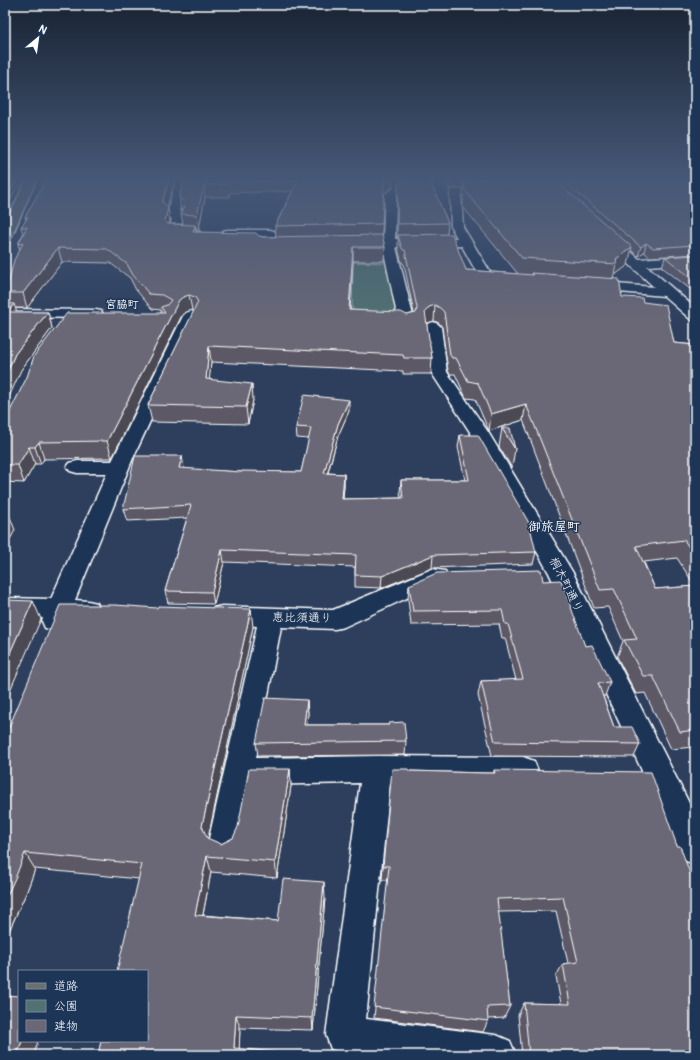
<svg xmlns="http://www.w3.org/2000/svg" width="700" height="1060" viewBox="0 0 700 1060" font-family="Pangolin,'Klee One',sans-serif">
  <rect width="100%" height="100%" fill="#2d3f5d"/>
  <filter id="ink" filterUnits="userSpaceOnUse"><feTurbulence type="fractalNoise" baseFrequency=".025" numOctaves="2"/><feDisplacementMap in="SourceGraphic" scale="8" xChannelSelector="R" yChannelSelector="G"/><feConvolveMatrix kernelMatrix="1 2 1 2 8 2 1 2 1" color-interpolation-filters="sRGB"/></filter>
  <g filter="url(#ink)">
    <!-- green -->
    <path fill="#517271" stroke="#a8b8b8" d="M353 262 387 263 399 316 352 311Z"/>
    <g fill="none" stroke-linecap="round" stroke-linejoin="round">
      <!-- minor casing -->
      <g stroke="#fff" stroke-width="3">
        <path id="minor" d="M177 178H187L179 211 183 213 185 215 181 230 199 231 201 234 199 237 195 238 170 236 168 233 172 219 168 217 166 215Z
          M390 178H400L405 189 396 195 395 239 457 238 451 227 450 192 451 190 497 188 498 190 493 193 461 195 463 227 492 275 511 278 513 281 511 284 506 285 482 282 462 246 396 247 415 324 412 327 407 329 402 327 399 324 383 247 355 248 351 247 349 244 351 241 355 240H383L385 194 394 188Z
          M227 230H270L274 231 276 234 272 241 288 242 290 245 288 248C280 250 268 250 260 248L258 245 262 238 223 237 221 234 223 231Z
          M608 234 612 235 639 259 695 255V263L647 266 695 308V321L690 319 664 296 586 289 584 286 586 283 591 282 654 287 604 241 602 238 604 235Z
          M5 309 96 310 101 311 103 314 101 317 96 318 5 317Z
          M191 311 196 313 199 316 133 458 75 600 88 601 97 603 100 610 97 617 88 619 68 618 63 628 54 630 45 628 42 621 43 618 5 616V598L51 599 107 473H77L70 471 67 467 70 463 77 461H112L183 316 186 313Z
          M433 322 438 324 441 327 447 372 488 432 573 573 695 815V865L684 860 549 573 470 432 431 372 425 327 428 324Z
          M432 569 445 571 449 577 445 583 435 585 344 627 335 629 281 627 256 758 377 756 523 757 534 761 538 771 534 781 523 785 390 783 366 1019 496 1035 510 1041 516 1055H351L331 1049 326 1035 360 783 251 785 240 843 235 854 224 859 213 854 208 843 257 626 222 624 213 622 210 615 213 608 222 606 333 610Z"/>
      </g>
      <!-- major casing -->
      <g stroke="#fff" stroke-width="3">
        <path id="major" d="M7 178H17L9 192 5 193V181Z
          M27 178H37L11 238 9 241 5 242V225Z"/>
      </g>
      <!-- minor -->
      <use href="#minor" fill="#1d3557" fill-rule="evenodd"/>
      <!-- major -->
      <use href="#major" fill="#6a706d" fill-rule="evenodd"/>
      <!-- tram -->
      <path stroke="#fff" stroke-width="1" d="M5 211 16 188 30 178"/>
    </g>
    <!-- wall -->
    <path fill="#5c5965" stroke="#fff" fill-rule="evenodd" d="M47 178H175L167 206 170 220 169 224H183L181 214 182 211 181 210 179 197 184 178H392V187L384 194 382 235 385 247 384 261H353L350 310 407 315 414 313 404 264H403L401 260 398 248V237H397L398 183 402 181 401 178H429L448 223 447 234 466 270 518 274 463 207V188H451L449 190 440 178H695V254L650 257 644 252 638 256 631 250 628 265 615 275 614 279 622 297 643 302 674 343 695 345V747L671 749 645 693 636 694 617 657 623 641 608 607 594 608 523 420 489 431 475 399 466 398 455 374H450L448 371 442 327 439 323 434 321 427 323 426 324 432 358 431 374H403V371L211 362 209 379 253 400 248 424 152 422 148 405 194 311 192 310 185 312 182 315 112 458 44 459 41 464H35L24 483 5 482V418L7 417 161 313V310L152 309 136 290 130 278 110 263 62 262 27 308H15L16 312H48L52 328 21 370 10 304 6 293 20 251 18 244 23 234 21 227 26 220 25 217ZM292 191 275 226 276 237H263L259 236 196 232 195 228H199L205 197H230L229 193ZM677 558 695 586 655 589 644 562Z
      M695 255V293L662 267 665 257Z
      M349 411 338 436 328 473 344 474V486L343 499 401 498 400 492 401 480H465L458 447 460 435 536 552 533 564 432 568 381 588 355 587V567L224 562 214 604 168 603 165 591 187 518 127 521 123 509 184 468V469L242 472H301L309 439 297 438 296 427Z
      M502 428 515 449 512 468 499 447Z
      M543 581 585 646 610 682 605 696H603L614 727 640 744 634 757 492 756 478 695 481 681 516 680 505 638H502L499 624 411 625 408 599 409 585Z
      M253 627 207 839 221 844 233 838 290 769 291 786 277 878 211 872 203 915 278 921 325 898 313 1030 240 1028 239 1049 98 1055 139 879 35 869 27 891 5 940V733Z
      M307 700 308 714 307 725H389L406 741 405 755 258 756 256 743Z
      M494 770 695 1055H522L518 1015 524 1003 561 1004 556 976 563 964 568 963 556 911 498 912 510 1006 504 1018 488 1019V1021L483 1032 374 1018 388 880H382L383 866 409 771 486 773H494Z"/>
    <!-- shaded-wall -->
    <path fill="#4b4853" stroke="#fff" d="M170 178H175L165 215 162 202Z
      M389 178H392V187L384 194 382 238 384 182Z
      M483 178H538L464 181 463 188H451L449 190 450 182 452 180Z
      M204 185 205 197 199 228 197 215Z
      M168 207 170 220 167 234 165 221Z
      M195 225 197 238 193 232Z
      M646 243 644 252 638 256 641 247Z
      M353 247V261L349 325V310Z
      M632 247 628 265 615 275 617 264 616 259Z
      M58 248 62 262 27 308 23 293Z
      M189 295 192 310 185 312 182 315 112 458 107 441 179 300 183 297Z
      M14 304 19 319 8 312Z
      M435 305 434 321 427 323 424 327 425 312 429 307Z
      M48 312 52 328 21 370 5 406V377L15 354Z
      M209 346 211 362 208 395 206 379Z
      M252 384 253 400 248 424 246 407Z
      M349 400V411L338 436 324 485V473L338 424Z
      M526 404 523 420 489 431 491 414Z
      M39 442 44 459 41 464 35 447Z
      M29 447 35 464 24 483 18 465Z
      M182 456 184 468 181 480 179 468Z
      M344 474V486L342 511V499Z
      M8 512 15 530 5 549V517Z
      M222 550 224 562 214 604 212 592Z
      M433 555 432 568 381 588 382 576Z
      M33 601 41 619 5 702V664Z
      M251 609 253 627 207 843 202 826Z
      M307 700 308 714 305 739 304 725Z
      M290 769 291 786 277 878 275 862Z
      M25 853 35 869 27 891 5 940V900Z
      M207 856 211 872 200 930 195 915Z
      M324 882 325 898 313 1030 312 1018Z
      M236 1015 240 1028 239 1055 234 1048Z
      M22 1041H38L34 1055H17Z"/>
    <!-- building -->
    <path fill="#6b6776" stroke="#fff" d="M47 178H170L162 202 168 207 165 221 168 224 195 225 193 232 256 233 259 236 263 237 382 235 385 247H353L349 310 401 312 407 315 416 313 417 308 405 250H403L401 246 398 235 452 234 466 270 533 275 531 273 619 279 622 297 642 298 643 302 666 305 674 343 695 345V556L684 540 636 546 655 589 695 586V730L680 732 653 676H643L624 640 637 639 614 589 600 590 526 404 491 414 478 383 468 381 456 358H452L450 355 444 312 440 308 435 305 429 307 425 312 432 358H404L403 355 209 346 206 379 252 384 246 407 148 405 198 302 195 297 189 295 183 297 179 300 107 441 39 442 35 447H29L18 465H5V418L7 417 27 377 34 356 67 313H165L161 307 167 305 171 300 162 295 149 294 133 275 127 264 107 249 58 248 23 293H6L14 260 23 243 18 244 27 227H21L28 217H25Z
      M184 178H389L384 182 382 224 275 226 299 179 228 181V184L204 185 197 215 181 214 185 203 179 197Z
      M406 178H429L448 223 397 224 398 183Z
      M447 178H483L452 180 450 182Z
      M507 178H552L632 247 616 259 617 264 522 258 465 191 464 181Z
      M560 178H695V245L653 248 646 243 641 247Z
      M695 255V281L665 257Z
      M5 303 14 304 8 312H48L15 354 5 377Z
      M304 395 349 400 338 424 324 473 344 474 342 499 403 498 401 480H469L460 435H478L529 523 536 552 433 555 382 576 355 575 356 555 222 550 212 592 165 591 191 505 123 509 135 456H182L179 468 242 472V471L301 472 311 428 296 427Z
      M502 428H510L515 449Z
      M5 512H8L5 517Z
      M541 570 543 581 561 580 585 646 592 645 610 682 598 683 614 727H632L640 744 495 742 481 681 523 679 508 624H505L502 610 413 611 409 585 437 573Z
      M5 600 33 601 5 664Z
      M60 605H115L157 608 158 606 251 609 202 826 207 838 221 844 233 838 238 827 249 769H290L275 862 207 856 195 915 278 921 283 879 324 882 312 1018 236 1015 234 1048 276 1052 275 1055H98L101 1041H147V971H117L142 864 25 853 16 876 5 900V733L7 732Z
      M265 698 307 700 304 725H389V723L404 722 406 741 256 743Z
      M392 769H408L409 771 486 773H495L494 770 651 772 677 846H680L695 887V1055H529L524 1003 570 1004 563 964 578 962 563 897 497 899 510 1006 487 1007 488 1021 374 1007 389 866H383Z
      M5 995 19 996V1041H22L17 1055H5Z"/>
  </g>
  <!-- sky -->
  <linearGradient id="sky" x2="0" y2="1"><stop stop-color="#192333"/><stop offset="0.55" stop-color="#465878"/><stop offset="1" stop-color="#465878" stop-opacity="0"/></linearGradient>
  <rect width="700" height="326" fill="url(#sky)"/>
  <g text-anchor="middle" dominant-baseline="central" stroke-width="3" stroke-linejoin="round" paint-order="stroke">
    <!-- far-neighbourhood labels -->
    <g font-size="11" font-weight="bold" fill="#fff" stroke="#1d3557">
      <text x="122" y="304">宮脇町</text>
    </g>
    <!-- street labels -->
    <g font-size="12" fill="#fff" stroke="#1d3557">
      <text transform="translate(566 585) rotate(63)">桐木町通り</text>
      <text transform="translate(302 618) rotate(1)">恵比須通り</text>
    </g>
    <!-- neighbourhood labels -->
    <g font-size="13" font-weight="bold" fill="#fff" stroke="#1d3557">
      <text x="554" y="527">御旅屋町</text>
    </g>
  </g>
  <!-- margin -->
  <rect width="700" height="1060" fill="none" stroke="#1d3557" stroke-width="20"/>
  <rect x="10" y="10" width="680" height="1040" fill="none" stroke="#fff" stroke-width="1.5" filter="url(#ink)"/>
  <!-- legend -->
  <rect x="18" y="970" width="130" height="72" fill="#1d3557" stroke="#77869a"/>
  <rect x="26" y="983" width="20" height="6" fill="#6a706d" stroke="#77869a"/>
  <text x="54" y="990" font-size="12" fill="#ffffff">道路</text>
  <rect x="26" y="1000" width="20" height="12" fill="#517271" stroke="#77869a"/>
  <text x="54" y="1010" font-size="12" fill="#ffffff">公園</text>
  <rect x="26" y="1020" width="20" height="12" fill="#6b6776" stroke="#77869a"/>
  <text x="54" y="1030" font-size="12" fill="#ffffff">建物</text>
  <!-- north arrow -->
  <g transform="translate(38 38) rotate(29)" stroke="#1d3557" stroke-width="3" paint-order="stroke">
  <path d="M0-3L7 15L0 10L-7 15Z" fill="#ffffff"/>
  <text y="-6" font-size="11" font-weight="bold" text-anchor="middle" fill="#ffffff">N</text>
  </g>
</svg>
